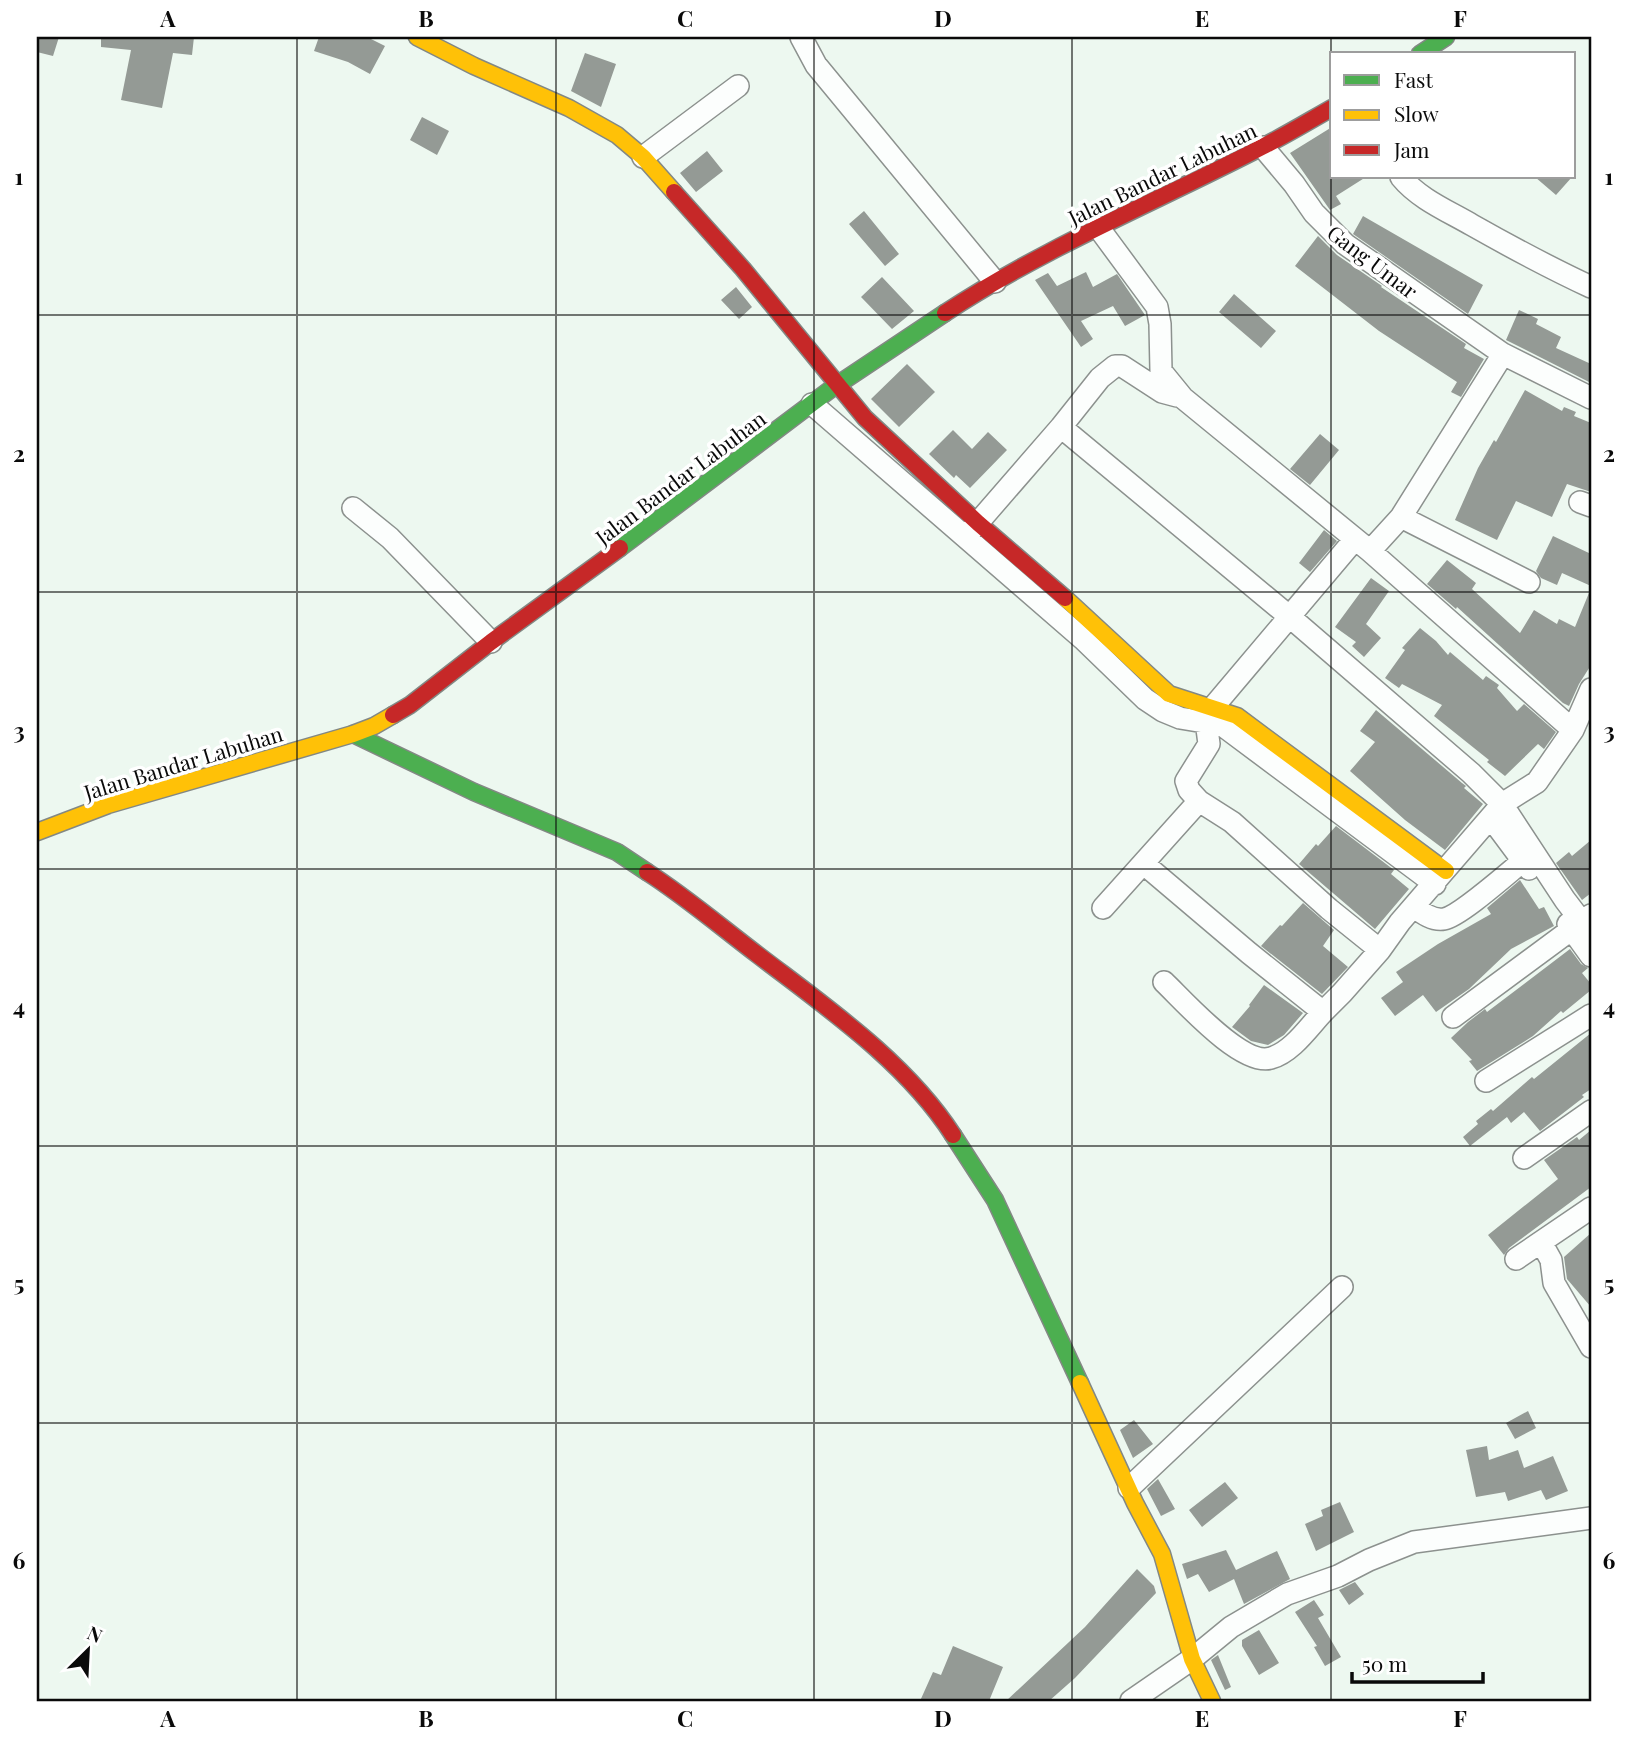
<svg xmlns="http://www.w3.org/2000/svg" width="1628" height="1738" viewBox="0 0 1628 1738" font-family="'Playfair Display',serif">
  <rect width="100%" height="100%" fill="#edf8f0"/>
  <!-- building -->
  <path fill="#949a95" d="M37 37H59L53 56 37 52Z
    M101 37H194L192 55 173 53 162 108 121 100 131 50 101 47Z
    M319 37H367L385 46 370 74 348 62 314 51Z
    M585 53 616 64 601 107 571 91Z
    M422 117 449 131 437 155 410 140Z
    M1332 127V177H1366L1336 196 1341 204 1330 210 1290 153Z
    M707 151 723 171 696 192 680 173Z
    M1535 177H1572L1556 195Z
    M864 211 899 254 885 266 849 224Z
    M1363 216 1483 285 1468 314 1353 234Z
    M1318 236 1337 255 1382 286 1381 287 1466 344 1464 348 1484 359 1461 397 1451 392 1457 382 1379 331 1295 266Z
    M1086 272 1093 287 1117 274 1145 315 1125 326 1113 306 1081 321 1093 339 1081 347 1035 280 1048 273 1057 286Z
    M882 277 914 311 892 329 861 297Z
    M736 287 752 307 739 319 721 300Z
    M1234 294 1276 331 1261 348 1219 312Z
    M1519 310 1538 319 1536 324 1561 337 1556 348 1591 364V383L1506 340Z
    M907 364 935 392 899 427 871 399Z
    M1525 390 1562 411 1564 407 1576 412 1574 416 1591 423V492L1567 484 1552 517 1516 501 1497 540 1455 520 1478 468 1494 440 1496 442Z
    M953 430 972 449 988 432 1007 450 970 488 956 475 954 478 929 454Z
    M1320 434 1339 450 1310 485 1290 469Z
    M1324 530 1337 541 1310 572 1299 563Z
    M1553 536 1591 554V586L1562 573 1557 585 1541 578 1536 571Z
    M1447 560 1476 583 1472 589 1520 633 1534 610 1557 624 1559 619 1575 627 1591 588V665L1579 684 1569 706 1563 703 1457 607 1456 609 1427 584Z
    M1371 578 1389 591 1366 624 1381 638 1364 657 1352 646 1356 642 1335 627Z
    M1420 628 1436 641 1448 655 1450 652 1483 680 1486 676 1499 685 1497 688 1517 711 1524 704 1556 732 1544 749 1538 744 1505 776 1487 762 1489 760 1434 716 1442 705 1402 684 1399 688 1385 678 1405 650 1402 648Z
    M1376 710 1462 783 1466 786 1464 788 1483 804 1445 850 1405 820 1350 771 1375 742 1360 731Z
    M1336 826 1394 870 1391 874 1409 889 1375 929 1299 864 1316 844 1318 846Z
    M1591 840V893L1582 900 1556 863 1569 852 1572 856Z
    M1520 880 1539 909 1544 907 1554 926 1511 949 1469 989 1436 1012 1423 995 1395 1016 1381 998 1403 982 1396 972 1438 944 1491 914 1487 908Z
    M1303 903 1334 930 1323 946 1348 967 1322 994 1261 946 1280 925 1282 926Z
    M1570 949 1581 964 1588 968 1582 973 1591 984V990L1563 1013 1561 1011 1533 1036 1477 1071 1469 1061 1472 1060 1451 1038 1468 1022 1485 1009 1487 1012Z
    M1264 985 1303 1013 1284 1035 1268 1045 1251 1041 1232 1027 1250 1006 1249 1005Z
    M1591 1033V1089L1582 1095 1584 1097 1540 1131 1524 1112 1511 1123 1507 1117 1470 1146 1463 1137 1478 1124 1476 1121 1491 1109 1493 1111 1532 1077 1534 1079Z
    M1591 1130V1187L1509 1248 1504 1255 1488 1235 1558 1179 1544 1160 1577 1137 1579 1140Z
    M1591 1233V1307L1567 1279 1564 1257Z
    M1528 1411 1536 1428 1515 1439 1506 1423Z
    M1134 1420 1153 1444 1133 1458 1120 1430Z
    M1487 1446 1489 1460 1518 1450 1524 1468 1553 1456 1568 1491 1546 1500 1541 1490 1508 1501 1505 1492 1476 1497 1466 1450Z
    M1158 1479 1175 1509 1161 1516 1147 1489Z
    M1225 1482 1238 1498 1202 1527 1189 1510Z
    M1340 1502 1354 1532 1316 1551 1305 1524 1323 1516 1321 1510Z
    M1226 1550 1236 1570 1277 1551 1290 1579 1244 1604 1234 1579 1209 1592 1198 1574 1187 1579 1182 1564Z
    M1137 1569 1154 1586 1156 1593 1075 1678 1049 1701H1006L1085 1627Z
    M1355 1582 1364 1594 1349 1605 1339 1590Z
    M1314 1600 1324 1615 1318 1618 1341 1657 1325 1666 1314 1647 1317 1646 1295 1612Z
    M1259 1630 1279 1663 1259 1675 1242 1646V1640Z
    M953 1646 1003 1667 989 1701H920L933 1672 941 1675Z
    M1218 1655 1231 1687 1225 1690 1211 1660Z"/>
  <g fill="none" stroke-linecap="round" stroke-linejoin="round">
    <!-- street casing -->
    <g stroke="#8c918e" stroke-width="24">
      <path id="street" d="M801 37 816 65 995 282
        M1263 147 1294 184 1314 213 1345 244 1503 354 1591 398
        M643 157 738 86
        M1401 177C1419 199 1448 211 1472 225 1511 247 1550 268 1591 287
        M1098 227 1157 307 1160 324 1161 371 1183 398 1370 551 1573 730
        M812 404 1083 639 1145 699 1163 711 1180 718 1222 725 1435 884
        M1061 427 1290 617 1471 773 1502 804 1565 900 1591 934
        M1580 502 1591 506
        M353 508 390 538 491 642
        M1401 517 1503 354
        M969 533 1061 427 1100 378 1115 366H1122L1162 392 1177 396
        M1370 551 1401 517 1529 582
        M1199 801 1189 790 1186 781 1209 744 1206 721 1214 706 1355 539
        M1491 818 1529 869
        M1144 864 1249 953 1323 1012 1342 993 1380 950
        M1414 907C1422 913 1433 921 1444 919 1460 916 1508 873 1523 861
        M1103 908 1199 801 1232 822 1329 909 1380 950 1400 922 1502 804 1537 782 1573 730 1591 689
        M1568 924 1591 956
        M1164 982C1184 1001 1242 1067 1271 1058 1292 1052 1308 1028 1323 1012
        M1453 1017 1591 915
        M1486 1081 1591 1015
        M1524 1158 1591 1111
        M1541 1242 1551 1260 1554 1283 1591 1347
        M1516 1259 1591 1208
        M1129 1488 1342 1287
        M1131 1701 1192 1659 1231 1627 1287 1594 1338 1576 1369 1560 1414 1542 1591 1518"/>
    </g>
    <!-- fast casing -->
    <g stroke="#838884" stroke-width="19">
      <path id="fast" d="M1420 54 1446 37
        M620 548 831 389 945 313
        M353 734 474 792 617 852 647 872
        M953 1135 995 1200 1080 1383"/>
    </g>
    <!-- slow casing -->
    <g stroke="#838884" stroke-width="19">
      <path id="slow" d="M417 37 474 66 569 108 617 135 643 157 674 192
        M1065 598 1169 694 1237 716 1446 871
        M37 832 108 805 353 734 374 726 393 715
        M1080 1383 1135 1503 1162 1554 1192 1659 1212 1701"/>
    </g>
    <!-- jam casing -->
    <g stroke="#838884" stroke-width="19">
      <path id="jam" d="M674 192 743 269 865 418 978 523 1065 598
        M945 313C1045 247 1156 202 1262 147 1286 135 1309 121 1332 108
        M393 715 410 705 491 642 620 548
        M647 872C686 897 721 927 758 955 826 1007 906 1062 953 1135"/>
    </g>
    <!-- street -->
    <use href="#street" stroke="#fcfefd" stroke-width="21"/>
    <!-- fast -->
    <use href="#fast" stroke="#4caf50" stroke-width="16"/>
    <!-- slow -->
    <use href="#slow" stroke="#ffc107" stroke-width="16"/>
    <!-- jam -->
    <use href="#jam" stroke="#c62828" stroke-width="16"/>
  </g>
  <!-- grid -->
  <path fill="none" stroke="#0a0a0a" stroke-width="2" stroke-opacity="0.55" d="M297 37V1701M556 37V1701M814 37V1701M1072 37V1701M1331 37V1701M37 315H1591M37 592H1591M37 869H1591M37 1146H1591M37 1423H1591"/>
  <g text-anchor="middle" dominant-baseline="central" stroke-width="7" stroke-linejoin="round" paint-order="stroke">
    <!-- street labels -->
    <g font-size="21" fill="#0a0a0a" stroke="#fff">
      <text transform="translate(1162 173) rotate(-26)">Jalan Bandar Labuhan</text>
      <text transform="translate(1373 261) rotate(37)">Gang Umar</text>
      <text transform="translate(680 477) rotate(-37)">Jalan Bandar Labuhan</text>
      <text transform="translate(183 762) rotate(-17)">Jalan Bandar Labuhan</text>
    </g>
  </g>
  <!-- border -->
  <rect width="1628" height="1738" fill="none" stroke="#ffffff" stroke-width="77"/>
  <!-- legend -->
  <rect x="1330" y="52" width="245" height="126" fill="#ffffff" stroke="#9d9d9d" stroke-width="2"/>
  <rect x="1344" y="75" width="35" height="10" fill="#4caf50" stroke="#9d9d9d" stroke-width="2"/>
  <text x="1394" y="88" font-size="21" fill="#0a0a0a">Fast</text>
  <rect x="1344" y="110" width="35" height="10" fill="#ffc107" stroke="#9d9d9d" stroke-width="2"/>
  <text x="1394" y="122" font-size="21" fill="#0a0a0a">Slow</text>
  <rect x="1344" y="145" width="35" height="10" fill="#c62828" stroke="#9d9d9d" stroke-width="2"/>
  <text x="1394" y="158" font-size="21" fill="#0a0a0a">Jam</text>
  <!-- north arrow -->
  <g transform="translate(88 1650) rotate(24)" stroke="#ffffff" stroke-width="5" paint-order="stroke">
  <path d="M0-5L12 26L0 18L-12 26Z" fill="#0a0a0a"/>
  <text y="-10" font-size="19" font-weight="bold" text-anchor="middle" fill="#0a0a0a">N</text>
  </g>
  <!-- scale -->
  <path d="M1352 1672v10h131v-10" fill="none" stroke="#0a0a0a" stroke-width="3.5"/>
  <text x="1362" y="1672" font-size="21" fill="#0a0a0a" stroke="#ffffff" stroke-width="5" paint-order="stroke">50 m</text>
  <rect x="38" y="38" width="1552" height="1662" fill="none" stroke="#0a0a0a" stroke-width="2.5"/>
  <g font-size="23" text-anchor="middle" font-weight="bold" fill="#0a0a0a">
    <text x="168" y="27">A</text>
    <text x="426" y="27">B</text>
    <text x="685" y="27">C</text>
    <text x="943" y="27">D</text>
    <text x="1202" y="27">E</text>
    <text x="1460" y="27">F</text>
    <text x="19" y="185">1</text>
    <text x="1609" y="185">1</text>
    <text x="19" y="462">2</text>
    <text x="1609" y="462">2</text>
    <text x="19" y="739">3</text>
    <text x="1609" y="739">3</text>
    <text x="19" y="1015">4</text>
    <text x="1609" y="1015">4</text>
    <text x="19" y="1292">5</text>
    <text x="1609" y="1292">5</text>
    <text x="19" y="1569">6</text>
    <text x="1609" y="1569">6</text>
    <text x="168" y="1727">A</text>
    <text x="426" y="1727">B</text>
    <text x="685" y="1727">C</text>
    <text x="943" y="1727">D</text>
    <text x="1202" y="1727">E</text>
    <text x="1460" y="1727">F</text>
  </g>
</svg>
